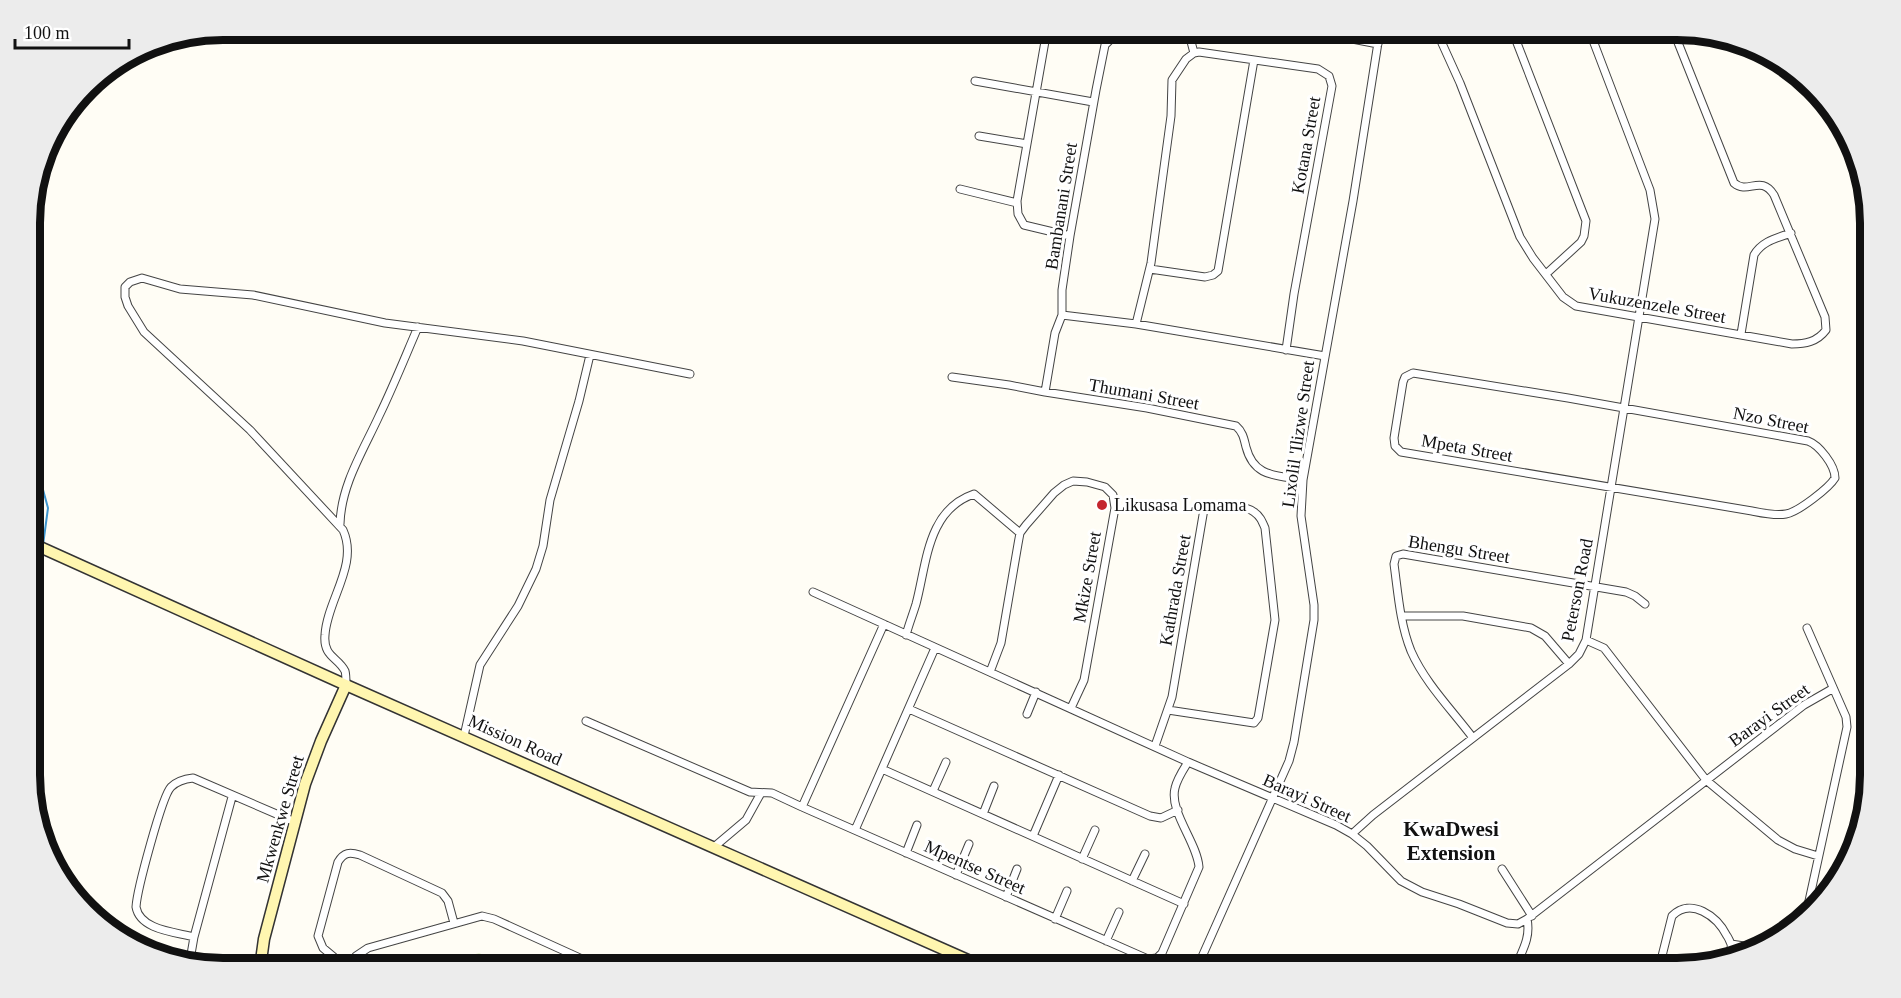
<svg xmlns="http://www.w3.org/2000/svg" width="1901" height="998" viewBox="0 0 1901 998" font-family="'Times New Roman',serif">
  <rect width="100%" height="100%" fill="#fffdf5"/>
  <!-- pitch -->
  <path fill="#e6f2cf" d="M479 953 516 968H428Z"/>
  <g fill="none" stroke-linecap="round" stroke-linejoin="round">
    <!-- stream -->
    <path stroke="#3f96cf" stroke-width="2" d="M31 477 42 486 48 508 43 545
      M31 577 41 568 43 551"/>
    <!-- street casing -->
    <g stroke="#444" stroke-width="9">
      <path id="street" d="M1047 30 1017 201 1018 214 1024 225 1070 236
        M1188 30 1194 53
        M1306 30 1378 44
        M1436 30 1460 83 1520 237 1533 258 1563 297 1576 306 1792 344C1805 344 1817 342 1826 330L1825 317 1774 195C1761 174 1748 195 1734 183L1673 30
        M1512 30 1586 221 1584 236 1581 242 1546 274
        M975 81 1093 102
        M979 136 1027 144
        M960 189 1017 203
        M1150 269 1205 277 1213 275 1218 271 1254 60
        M1062 315 1136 324 1325 356
        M1136 324 1151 263 1171 116 1172 80 1186 59 1194 53 1199 52 1318 69 1329 76 1332 86 1294 294 1286 350
        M1741 334 1754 255C1762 241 1777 238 1791 233
        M1413 373 1568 398 1808 441C1819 445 1835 465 1835 478 1829 488 1798 512 1786 514 1775 516 1762 513 1752 511L1401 452 1395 446 1394 438 1403 382 1405 377Z
        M952 377 1009 385 1045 392 1147 408 1236 426C1243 432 1244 439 1246 447 1254 478 1277 475 1303 480
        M1045 392 1055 333 1062 315V290L1070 236 1096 90 1105 45 1120 30
        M340 524C341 485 363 451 379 416 393 387 405 357 418 327
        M813 592 1188 762 1336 825 1352 834 1367 846 1401 881 1422 892 1459 904 1507 923 1518 924 1527 919 1804 705 1832 689
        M1402 616H1463L1531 628 1545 636 1569 664
        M1807 628 1846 717 1847 727 1807 910
        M906 635C909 624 913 614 916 604 927 563 927 510 974 494L1020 533
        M1586 640 1604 648 1706 780 1778 840 1795 849 1818 856
        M990 672 1001 643 1018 544 1020 533 1026 525 1054 493 1064 485 1073 481 1087 482 1105 487 1113 495 1115 508 1084 680 1071 708
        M346 685C346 681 346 674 345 671 338 657 323 657 325 635 327 600 359 565 343 530L250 430 144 332 128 306 125 297V287L130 282 142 278 180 289 253 295 385 323 523 341 690 374
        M909 709 1150 816 1161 818 1178 810
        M1027 714 1036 692
        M586 721 750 792 772 793 802 807 1148 959 1157 958 1162 953 1199 867C1197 842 1169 812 1175 788 1177 779 1183 770 1188 762
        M464 736 480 665 518 606 536 569 543 546 550 500 579 401 590 355
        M1473 738C1452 710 1425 683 1411 651 1400 624 1398 593 1394 564L1396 556 1403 554 1626 592 1635 596 1645 604
        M1155 746 1172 697 1204 509C1212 501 1245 505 1254 512 1260 516 1262 521 1265 528L1275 620 1258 718 1254 723 1168 710
        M882 769 1184 904
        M933 791 946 762
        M802 807 884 624
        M983 814 994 786
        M855 830 935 648
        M1352 834 1373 815 1569 664 1579 654 1586 640 1655 219 1650 190 1589 30
        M1033 836 1059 775
        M714 847 746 820 761 793
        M906 853 917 825
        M1082 859 1095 830
        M1502 869 1532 916
        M956 875 969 844
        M1132 881 1145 854
        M1006 897 1017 869
        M1055 919 1067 891
        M194 937C175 932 140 930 136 907 137 890 162 796 171 787 177 781 184 779 193 778L295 822
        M1106 941 1119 912
        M1731 944 1750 947
        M190 960 194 937 232 797
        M347 968 356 956 368 948 482 916 494 919 602 968
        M347 968 323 948 318 936 338 862C344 852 350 852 360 855L442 893 448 901 454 923
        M565 968 571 954
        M1197 968 1289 761 1294 742 1314 620V605L1301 516 1303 480 1353 201 1380 30
        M1515 968C1522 951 1531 938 1527 919
        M1659 968 1672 916C1691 897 1717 916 1727 936 1728 937 1731 944 1731 944 1732 948 1730 951 1729 954"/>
    </g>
    <!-- secondary casing -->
    <g stroke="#333" stroke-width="13">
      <path id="secondary" d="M31 543 346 685 986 968
        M260 968 264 939 305 784 321 741 346 685"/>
    </g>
    <!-- street -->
    <use href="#street" stroke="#fff" stroke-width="7"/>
    <!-- secondary -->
    <use href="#secondary" stroke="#fff6b0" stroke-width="10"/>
  </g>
  <!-- markers -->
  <circle fill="#c4262e" stroke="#fff" stroke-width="2" cx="1102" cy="505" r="6"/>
  <g text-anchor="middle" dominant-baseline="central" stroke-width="6" stroke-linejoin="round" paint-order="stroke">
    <!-- street labels -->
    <g font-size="18" fill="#111" stroke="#fff">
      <text transform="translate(1306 145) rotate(-80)">Kotana Street</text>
      <text transform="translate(1061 206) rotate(-81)">Bambanani Street</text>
      <text transform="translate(1657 305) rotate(10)">Vukuzenzele Street</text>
      <text transform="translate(1144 394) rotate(10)">Thumani Street</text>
      <text transform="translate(1771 420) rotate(11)">Nzo Street</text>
      <text transform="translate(1298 434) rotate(-82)">Lixolil 'Ilizwe Street</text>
      <text transform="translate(1467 448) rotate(10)">Mpeta Street</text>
      <text transform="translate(1459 549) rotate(9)">Bhengu Street</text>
      <text transform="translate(1087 577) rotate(-80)">Mkize Street</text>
      <text transform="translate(1175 590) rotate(-80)">Kathrada Street</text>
      <text transform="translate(1577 590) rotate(-79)">Peterson Road</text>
      <text transform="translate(1769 715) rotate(-36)">Barayi Street</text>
      <text transform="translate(515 740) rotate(24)">Mission Road</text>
      <text transform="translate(1307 798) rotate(24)">Barayi Street</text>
      <text transform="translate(280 819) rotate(-74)">Mkwenkwe Street</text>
      <text transform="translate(975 867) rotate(24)">Mpentse Street</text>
    </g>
    <!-- poi labels -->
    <g font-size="18" fill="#111" stroke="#fff" text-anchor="start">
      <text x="1114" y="505">Likusasa Lomama</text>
    </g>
    <!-- quarter labels -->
    <g font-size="21" font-weight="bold" fill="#111" stroke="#fff">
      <text x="1451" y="829">KwaDwesi<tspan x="1451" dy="24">Extension</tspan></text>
    </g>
  </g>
  <!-- crop -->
  <path d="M0 0H1901V998H0ZM223 40H1677A183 183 0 0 1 1860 223V775A183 183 0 0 1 1677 958H223A183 183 0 0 1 40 775V223A183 183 0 0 1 223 40Z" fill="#ececec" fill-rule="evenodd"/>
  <path fill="none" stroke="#111" stroke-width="8" d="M223 40H1677A183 183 0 0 1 1860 223V775A183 183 0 0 1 1677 958H223A183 183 0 0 1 40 775V223A183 183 0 0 1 223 40Z"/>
  <!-- scale -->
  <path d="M15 39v9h114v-9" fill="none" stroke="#111111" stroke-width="3"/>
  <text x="24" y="39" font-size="18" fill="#111111" stroke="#ffffff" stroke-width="4.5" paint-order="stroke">100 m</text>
</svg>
